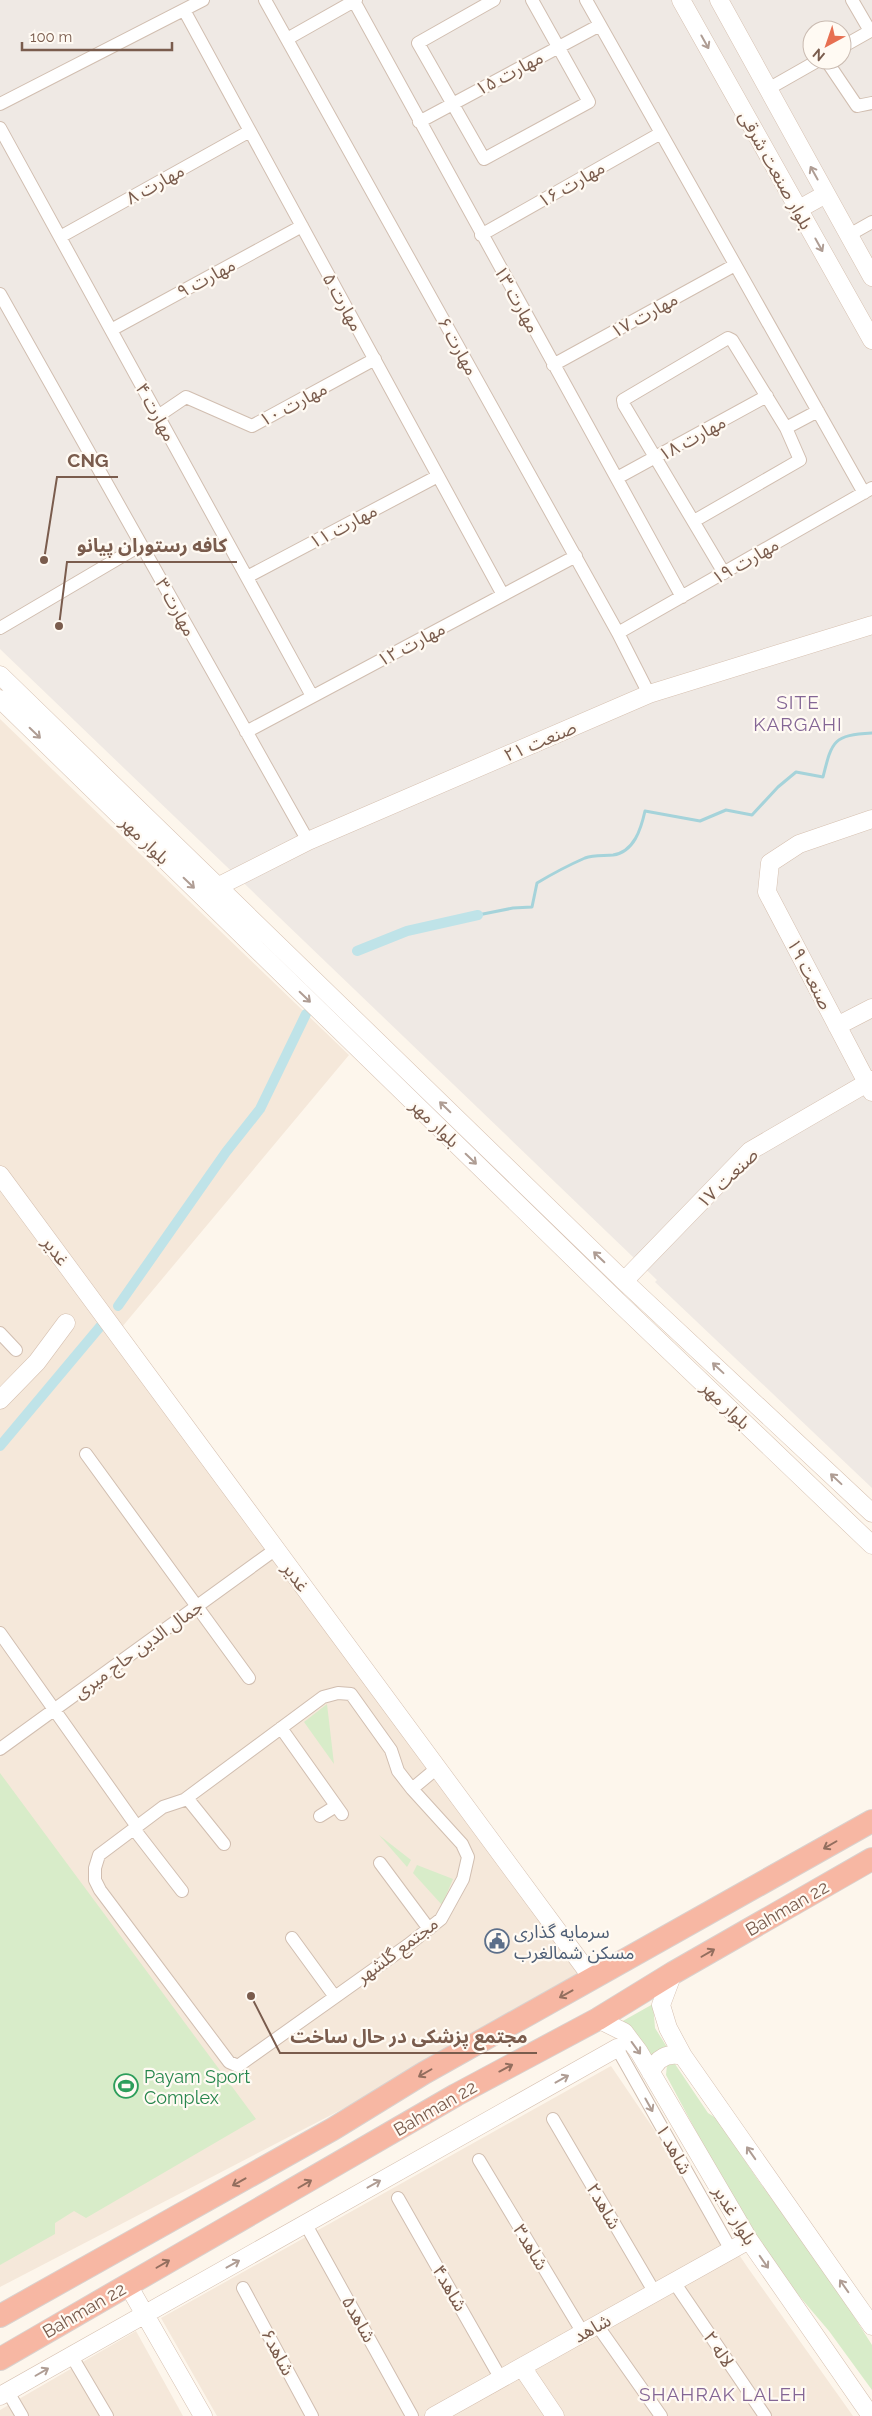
<svg xmlns="http://www.w3.org/2000/svg" width="872" height="2416" viewBox="0 0 872 2416" font-family="Raleway,'Noto Sans Arabic',sans-serif">
  <rect width="100%" height="100%" fill="#fdf6ec"/>
  <!-- residential -->
  <path fill="#f5e8da" d="M0 719 349 1055 117 1333 593 1979 0 2287Z
    M611 2066 748 2268 853 2416H217L161 2318Z
    M136 2331 183 2416H0V2410Z"/>
  <!-- industrial -->
  <path fill="#efe9e4" fill-rule="evenodd" d="M0 0H872V1488L655 1282 657 1280 0 649ZM812 30H842V60H812Z"/>
  <!-- green -->
  <path fill="#d8ecc9" d="M327 1704 334 1764 304 1722Z
    M0 1773 256 2119 86 2218 74 2211 55 2223V2234L0 2265Z
    M379 1835 411 1860 407 1867Z
    M417 1865 453 1879 442 1905 413 1873Z
    M653 2004 655 2028 670 2052 653 2059 634 2030 621 2022Z
    M675 2064 708 2113 716 2118 758 2180 836 2288 872 2345V2390L829 2331 766 2257 738 2210 666 2075 667 2065Z"/>
  <g fill="none" stroke-linecap="round" stroke-linejoin="round">
    <!-- stream -->
    <path stroke="#a5d3da" stroke-width="3" d="M478 915 513 908 532 907 537 883C552 874 569 865 585 858 594 855 604 856 613 855 634 852 641 829 645 811L700 821 726 810 752 815 778 787 796 772 823 777C832 741 833 735 872 733"/>
    <!-- canal -->
    <path stroke="#bfe3e8" stroke-width="10" d="M357 951 407 931 478 915
      M118 1306 226 1152 260 1109 306 1014
      M0 1446 104 1322"/>
    <!-- street casing -->
    <g stroke="#d1beb0" stroke-width="14">
      <path id="street" d="M265 0 618 633 649 694
        M494 0 418 43 484 159 589 102 532 0
        M586 0 864 493
        M852 0 870 31
        M354 1 682 597
        M184 10 503 595
        M287 39 356 0
        M842 47 872 30
        M826 60 857 106 872 103
        M768 89 819 60
        M0 104 203 0
        M419 122 600 25
        M0 128 312 696
        M481 235 661 133
        M849 235 872 222
        M60 237 250 131
        M0 294 308 841
        M111 330 302 226
        M553 365 735 265
        M158 416 186 397 252 426 375 359
        M786 428 818 411
        M617 478 767 396
        M694 521 800 460 786 428 732 340 728 338 623 400 624 405 724 573
        M247 577 438 476
        M0 628 141 545
        M618 633 872 488
        M246 732 576 556
        M0 1333 16 1350
        M86 1454 249 1678
        M0 1633 133 1821
        M281 1728 342 1814
        M0 1749 276 1549
        M412 1789 437 1768
        M187 1798 224 1844
        M320 1816 336 1806
        M134 1829 182 1891
        M380 1863 429 1929
        M292 1938 335 1997 408 1945 441 1919 463 1879 468 1857 462 1844 412 1789 398 1771 391 1750 351 1694 338 1693 323 1697 184 1800 163 1807 99 1855 95 1868V1880L100 1890 229 2062 238 2066 335 1997
        M617 2048 731 2250
        M553 2119 655 2293
        M479 2160 583 2333
        M398 2198 501 2379
        M305 2223 412 2416
        M674 2282 765 2416
        M243 2288 312 2416
        M597 2325 661 2416
        M71 2355 107 2416
        M8 2392 22 2416"/>
    </g>
    <!-- secondary casing -->
    <g stroke="#d6c0b0" stroke-width="19">
      <path id="secondary" d="M681 0 872 340
        M719 0 872 277
        M799 209 826 194
        M0 675 624 1281 872 1513
        M0 699 613 1297 872 1545
        M872 819 799 844 770 863 767 892 872 1092
        M219 886 308 841 649 694 872 625
        M837 1026 872 1008
        M0 1175 593 1979
        M624 1281 750 1151 872 1080
        M0 1400 37 1362 66 1323
        M673 1973 661 2005 668 2028 683 2056 872 2326
        M598 2019 624 2032 639 2052 749 2240 871 2416
        M651 2073C656 2058 668 2052 683 2056
        M128 2285 203 2416
        M522 2367 555 2416
        M0 2396 617 2048
        M434 2416 749 2240"/>
    </g>
    <!-- highway casing -->
    <g stroke="#dad1cd" stroke-width="24">
      <path id="highway" d="M0 2316 333 2129 424 2073 872 1821
        M0 2359 456 2095 598 2019 673 1973 872 1859"/>
    </g>
    <!-- street -->
    <use href="#street" stroke="#fff" stroke-width="12"/>
    <!-- secondary -->
    <use href="#secondary" stroke="#fff" stroke-width="18"/>
    <!-- highway -->
    <use href="#highway" stroke="#f7b7a3" stroke-width="22"/>
  </g>
  <!-- one-way arrows -->
  <defs><path id="oneway-shaft" d="M-6 0H5M1.5-3L5.5 0L1.5 3" fill="none" stroke-width="1.6" stroke-linecap="round" stroke-linejoin="round" transform="scale(1.25)"/></defs>
  <g stroke="#af9d94">
    <use href="#oneway-shaft" transform="translate(705 42) rotate(61)"/>
    <use href="#oneway-shaft" transform="translate(814 173) rotate(-119)"/>
    <use href="#oneway-shaft" transform="translate(819 245) rotate(61)"/>
    <use href="#oneway-shaft" transform="translate(35 733) rotate(44)"/>
    <use href="#oneway-shaft" transform="translate(189 883) rotate(44)"/>
    <use href="#oneway-shaft" transform="translate(305 997) rotate(44)"/>
    <use href="#oneway-shaft" transform="translate(445 1107) rotate(-136)"/>
    <use href="#oneway-shaft" transform="translate(471 1159) rotate(44)"/>
    <use href="#oneway-shaft" transform="translate(599 1257) rotate(-136)"/>
    <use href="#oneway-shaft" transform="translate(718 1368) rotate(-137)"/>
    <use href="#oneway-shaft" transform="translate(836 1479) rotate(-137)"/>
    <use href="#oneway-shaft" transform="translate(636 2048) rotate(54)"/>
    <use href="#oneway-shaft" transform="translate(562 2079) rotate(-29)"/>
    <use href="#oneway-shaft" transform="translate(649 2105) rotate(61)"/>
    <use href="#oneway-shaft" transform="translate(751 2153) rotate(-125)"/>
    <use href="#oneway-shaft" transform="translate(374 2184) rotate(-29)"/>
    <use href="#oneway-shaft" transform="translate(764 2262) rotate(55)"/>
    <use href="#oneway-shaft" transform="translate(233 2264) rotate(-29)"/>
    <use href="#oneway-shaft" transform="translate(844 2286) rotate(-125)"/>
    <use href="#oneway-shaft" transform="translate(42 2372) rotate(-30)"/>
  </g>
  <g stroke="#936e5e">
    <use href="#oneway-shaft" transform="translate(830 1845) rotate(150)"/>
    <use href="#oneway-shaft" transform="translate(708 1953) rotate(-30)"/>
    <use href="#oneway-shaft" transform="translate(566 1994) rotate(151)"/>
    <use href="#oneway-shaft" transform="translate(506 2068) rotate(-28)"/>
    <use href="#oneway-shaft" transform="translate(425 2073) rotate(150)"/>
    <use href="#oneway-shaft" transform="translate(239 2182) rotate(151)"/>
    <use href="#oneway-shaft" transform="translate(305 2184) rotate(-30)"/>
    <use href="#oneway-shaft" transform="translate(163 2264) rotate(-30)"/>
  </g>
  <!-- icons -->
  <defs>
    <g id="civic-ring" transform="scale(1.25)"><circle r="9.5" fill="#fffaf3" stroke="#5c6f8a" stroke-width="1.5"/><path d="M-.6-6.5H3V-4.5H.6V-3L4-1V1h2V6H-6V1h2V-1L-.6-3ZM-1.2 2.5V6h2.4V2.5Z" fill="#5c6f8a"/></g>
    <g id="stadium-ring" transform="scale(1.25)"><circle r="9.5" fill="#fffaf3" stroke="#2e9e5b" stroke-width="1.5"/><path d="M0-5a6.5 5 0 1 0 0 10a6.5 5 0 1 0 0-10ZM-3.5-1.8h7v3.6h-7Z" fill="#2e9e5b"/></g>
  </defs>
  <g fill-rule="evenodd">
    <use href="#civic-ring" x="497" y="1941"/>
    <use href="#stadium-ring" x="126" y="2086"/>
  </g>
  <g text-anchor="middle" dominant-baseline="central" stroke-width="4.5" stroke-linejoin="round" paint-order="stroke">
    <!-- street labels -->
    <g font-size="18" fill="#7a5c4d" stroke="#fffaf3">
      <text transform="translate(509 73) rotate(-28)">مهارت ۱۵</text>
      <text transform="translate(776 170) rotate(61)">بلوار صنعت شرقی</text>
      <text transform="translate(155 184) rotate(-29)">مهارت ۸</text>
      <text transform="translate(571 184) rotate(-30)">مهارت ۱۶</text>
      <text transform="translate(206 278) rotate(-28)">مهارت ۹</text>
      <text transform="translate(517 299) rotate(61)">مهارت ۱۳</text>
      <text transform="translate(343 302) rotate(61)">مهارت ۵</text>
      <text transform="translate(644 315) rotate(-29)">مهارت ۱۷</text>
      <text transform="translate(458 346) rotate(61)">مهارت ۶</text>
      <text transform="translate(293 404) rotate(-28)">مهارت ۱۰</text>
      <text transform="translate(156 412) rotate(61)">مهارت ۴</text>
      <text transform="translate(692 438) rotate(-29)">مهارت ۱۸</text>
      <text transform="translate(343 526) rotate(-28)">مهارت ۱۱</text>
      <text transform="translate(745 561) rotate(-30)">مهارت ۱۹</text>
      <text transform="translate(176 607) rotate(61)">مهارت ۳</text>
      <text transform="translate(411 644) rotate(-28)">مهارت ۱۲</text>
      <text transform="translate(540 741) rotate(-23)">صنعت ۲۱</text>
      <text transform="translate(145 840) rotate(44)">بلوار مهر</text>
      <text transform="translate(810 974) rotate(63)">صنعت ۱۹</text>
      <text transform="translate(435 1123) rotate(44)">بلوار مهر</text>
      <text transform="translate(727 1178) rotate(-44)">صنعت ۱۷</text>
      <text transform="translate(56 1251) rotate(54)">غدیر</text>
      <text transform="translate(726 1405) rotate(44)">بلوار مهر</text>
      <text transform="translate(296 1577) rotate(54)">غدیر</text>
      <text transform="translate(138 1649) rotate(-36)">جمال الدین حاج میری</text>
      <text transform="translate(787 1908) rotate(-30)">Bahman 22</text>
      <text transform="translate(397 1950) rotate(-37)">مجتمع گلشهر</text>
      <text transform="translate(435 2108) rotate(-30)">Bahman 22</text>
      <text transform="translate(674 2149) rotate(61)">شاهد ۱</text>
      <text transform="translate(604 2206) rotate(60)">شاهد۲</text>
      <text transform="translate(735 2215) rotate(59)">بلوار غدیر</text>
      <text transform="translate(531 2247) rotate(59)">شاهد۳</text>
      <text transform="translate(450 2288) rotate(60)">شاهد۴</text>
      <text transform="translate(84 2310) rotate(-30)">Bahman 22</text>
      <text transform="translate(359 2319) rotate(61)">شاهد۵</text>
      <text transform="translate(592 2328) rotate(-29)">شاهد</text>
      <text transform="translate(719 2349) rotate(56)">لاله ۲</text>
      <text transform="translate(278 2352) rotate(62)">شاهد۶</text>
    </g>
    <!-- service labels -->
    <g font-size="18" fill="#4e5e75" stroke="#fffaf3" text-anchor="start">
      <text x="514" y="1931">سرمایه گذاری<tspan x="514" dy="21">مسکن شمالغرب</tspan></text>
    </g>
    <!-- leisure labels -->
    <g font-size="18" fill="#27864d" stroke="#fffaf3" text-anchor="start">
      <text x="144" y="2076">Payam Sport<tspan x="144" dy="21">Complex</tspan></text>
    </g>
    <!-- neighbourhood labels -->
    <g font-size="19" letter-spacing="1" fill="#846695" stroke="#fffaf3">
      <text x="798" y="702">SITE<tspan x="798" dy="22">KARGAHI</tspan></text>
      <text x="723" y="2394">SHAHRAK LALEH</text>
    </g>
  </g>
  <!-- callouts -->
  <path fill="none" stroke="#7a5c4d" stroke-width="2" d="M44 560L57 477H118M59 626L67 562H237M251 1996L280 2053H537"/>
  <g fill="#7a5c4d" stroke="#fffaf3" stroke-width="2">
    <circle cx="44" cy="560" r="5"/>
    <circle cx="59" cy="626" r="5"/>
    <circle cx="251" cy="1996" r="5"/>
  </g>
  <g font-size="19" text-anchor="middle" font-weight="bold" fill="#7a5c4d" stroke="#fffaf3" stroke-width="4.5" stroke-linejoin="round" paint-order="stroke">
    <text x="88" y="467">CNG</text>
    <text x="152" y="552">كافه رستوران پيانو</text>
    <text x="409" y="2043">مجتمع پزشکی در حال ساخت</text>
  </g>
  <!-- north arrow -->
  <g transform="translate(827 45) rotate(220)"><circle r="24" fill="#fffaf3" stroke="#cabbb1"/>
  <path d="M0-4L9 19L0 12L-9 19Z" fill="#e76f51"/>
  <text y="-8" font-size="14" font-weight="bold" text-anchor="middle" fill="#7a5c4d">N</text>
  </g>
  <!-- scale -->
  <path d="M22 42v8h150v-8" fill="none" stroke="#7a5c4d" stroke-width="2.5"/>
  <text x="30" y="42" font-size="15" fill="#7a5c4d" stroke="#fffaf3" stroke-width="4" paint-order="stroke">100 m</text>
</svg>
